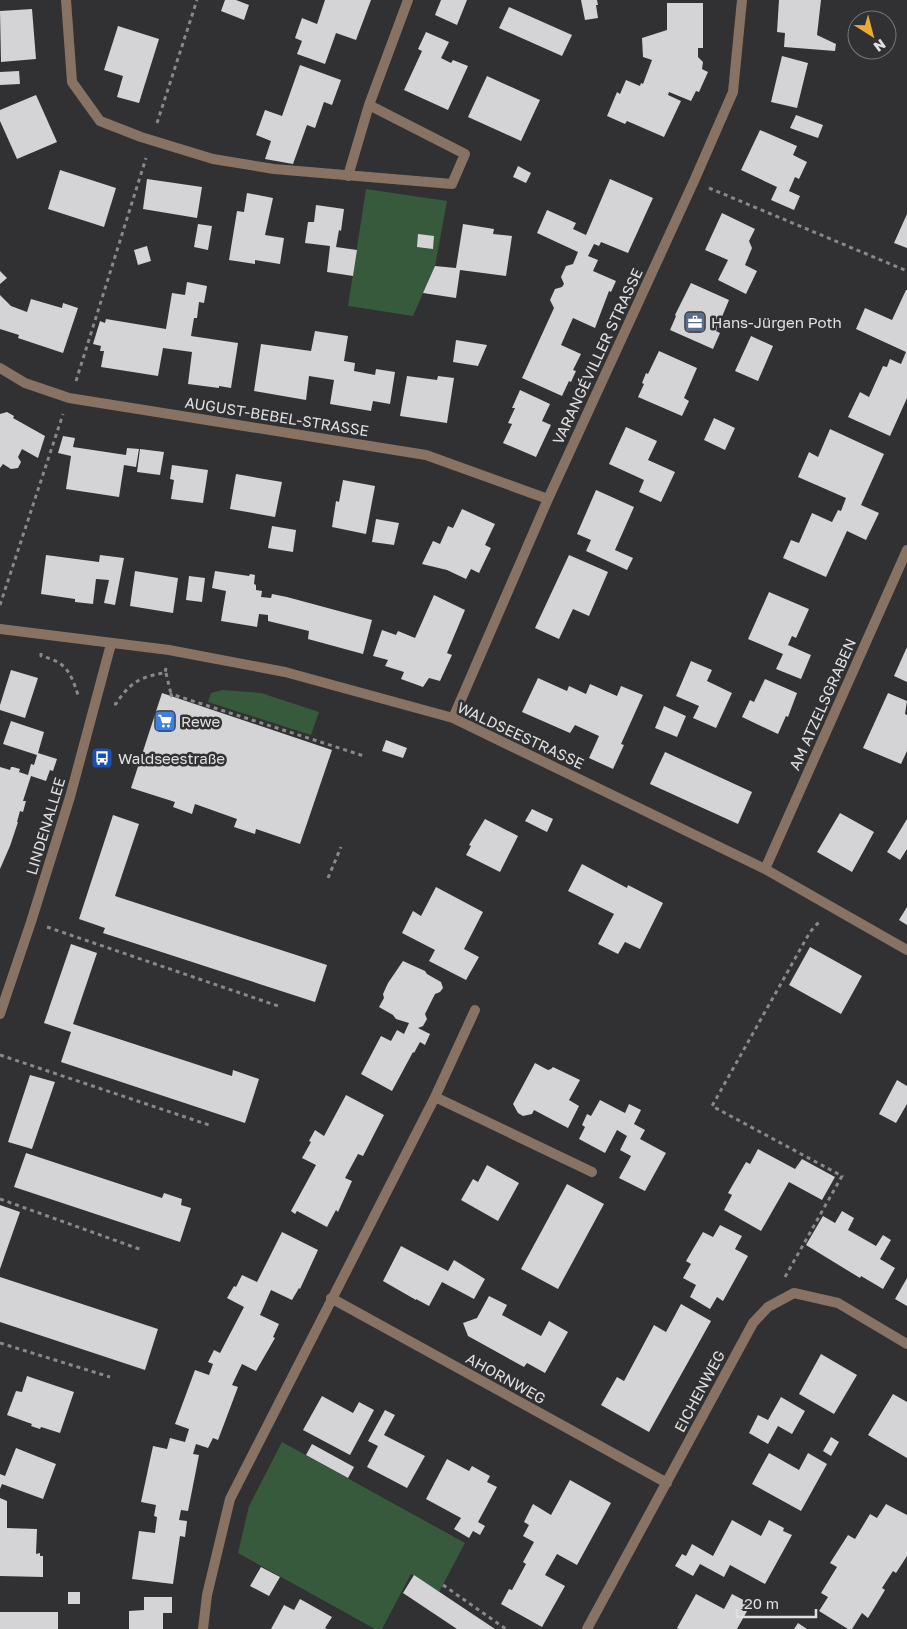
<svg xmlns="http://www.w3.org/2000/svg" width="907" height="1629" viewBox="0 0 907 1629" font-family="'Golos Text',sans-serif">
  <rect width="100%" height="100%" fill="#313032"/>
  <!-- green -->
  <path fill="#375a3d" d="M366 189 447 201 435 266 413 316 348 306Z
    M222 690 261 693 319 712 311 735 208 702 211 693Z
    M282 1442 465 1543 439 1592 411 1574 382 1629H375L238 1553 249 1506Z"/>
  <!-- building -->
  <path fill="#d4d3d6" d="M225 0H236L249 5 244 20 221 11Z
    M325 0H371L356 40 336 33 325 64 297 54 302 41 295 38 302 18 317 24Z
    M441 0H467L457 25 435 15Z
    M581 0H597L598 5H596L598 18 585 20Z
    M779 0H821L817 35 836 44 835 51 784 47 785 33 777 32Z
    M667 3H703V48H698V57L703 62 702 69 708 72 699 92 696 91 691 101 669 92 668 95 681 101 664 137 627 121 625 124 607 116 617 92 620 94 626 80 640 86 641 83 643 84 652 60 643 57 642 38 667 30Z
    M509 7 572 35 562 56 499 28Z
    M32 9 36 59 1 62 0 11Z
    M118 26 159 39 139 103 117 97 123 76 104 70Z
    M426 32 449 42 441 58 451 63 453 60 468 66 448 110 404 90 422 51 418 49Z
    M782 56 808 63 797 108 771 102Z
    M300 65 341 80 332 105 324 102 315 128 307 125 293 164 265 159 271 141 256 135 265 110 282 116Z
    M19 71 20 84 0 85V72Z
    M487 76 540 100 521 141 468 117Z
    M36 95 57 142 17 159 0 121V110Z
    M796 115 823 125 818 138 790 128Z
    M760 130 797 146 793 155 807 162 799 179 795 177 789 191 800 196 794 210 771 200 777 187 741 170Z
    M518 166 531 173 526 183 513 177Z
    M60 170 116 188 104 227 48 209Z
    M147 179 202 187 197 218 143 209Z
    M610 179 653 198 628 253 601 242 599 246 594 244 588 256 598 260 593 271 616 281 611 292 609 291 595 328 573 318 561 345 581 354 573 370 576 371 571 382 569 381 562 396 522 378 554 308 550 300 555 289 562 287 564 284 561 277 566 266 573 264 578 252 537 233 547 210 576 223 573 229 586 235Z
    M247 193 273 198 265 235 284 238 280 264 255 260V264L229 260 237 211 244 212Z
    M316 205 344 209 341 231 339 230 336 247 357 250 353 276 327 272 330 246 305 243 308 222H314Z
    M722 213 755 229 749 241 752 248 745 265 757 271 746 294 718 280 728 260 705 250Z
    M907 214V248L894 243Z
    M198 224 212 226 208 250 194 247Z
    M463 224 494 229 493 234 512 236 506 276 460 270 456 298 423 293 435 266 456 268Z
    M418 234 434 236 433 249 417 247Z
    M147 246 151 261 138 265 134 250Z
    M0 271 7 278 0 284Z
    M187 282 207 286 204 303 199 302 197 318H194L191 336 238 343 231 388 219 386V388L188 384 192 352 163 348 158 376 101 367 104 351H100L101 346 93 344 100 321 105 323 106 319 166 329 172 293 185 295Z
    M691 283 729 300 716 331 720 333 713 349 670 330 676 316 675 315Z
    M906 290H907V398L890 436 848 417 860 392 869 397 883 366 887 367 890 359 901 364 906 352 856 329 865 308 892 320Z
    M0 295 11 306 27 312 31 299 62 308 63 303 78 308 63 353 18 338 19 335 0 329Z
    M315 331 348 336 344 361 355 363 354 371 375 375 376 369 395 372 390 404 373 401 371 411 330 404 334 380 309 376 306 400 254 391 261 344 311 351Z
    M751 336 773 346 758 381 735 371Z
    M456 340 487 345 478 366 453 362Z
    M659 351 697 368 684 398 689 401 682 416 638 397 644 384 642 383 646 373 648 374Z
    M407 376 437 380 438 376 454 378 447 423 400 416Z
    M520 390 550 404 542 421 551 425 536 457 503 443 512 424 508 423 515 408H512Z
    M7 412 14 416 13 418 45 436 38 458 22 449 18 457 21 462 18 468 11 469 3 464 0 468V414Z
    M714 418 735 428 725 450 704 440Z
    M626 427 657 441 648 460 675 472 661 502 639 492 644 480 609 464Z
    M830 429 884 454 861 505 879 513 866 540 847 531 826 577 783 558 791 540 799 543 812 513 832 522 838 510 841 511 846 498 798 477 809 452 818 457Z
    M63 436 75 438 73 447 126 455 127 448 139 449 136 467 124 465 119 497 66 489 71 456 58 453Z
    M140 449 164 452 160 475 137 472Z
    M172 465 208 470 203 503 171 499 174 480 170 479Z
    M236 474 282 482 275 517 230 509Z
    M343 480 375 486 366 534 332 527 336 501 339 502Z
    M596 490 634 507 615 550 633 558 627 570 586 551 591 540 577 534Z
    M462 509 495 524 485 545 491 548 479 573 471 569 466 579 447 570 422 564 433 541 440 544 448 526 453 528Z
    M376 519 399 523 394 545 372 542Z
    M272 526 296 530 293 552 268 548Z
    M46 555 99 562 100 555 124 558 115 605 104 603 109 580 96 579 93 604 75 602V599L41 594Z
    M569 555 608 572 589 616 573 609 559 639 535 628Z
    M135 571 178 578 173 613 130 606Z
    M215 571 249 576 250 574 255 575 254 584 256 585V590L262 591 261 597 271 598 272 594 287 597 372 620 363 654 308 639 309 631 268 621V615L259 614 257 627 221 621 226 591 212 588Z
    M189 576 205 578 202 602 186 600Z
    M769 592 809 609 796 638 792 636 788 645 811 655 801 679 776 669 783 654 748 639Z
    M434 595 465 610 447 653 452 655 440 681 429 678 423 687 401 679 404 672 385 666 388 660 373 656 382 630 396 635 398 631 415 638Z
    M907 647V682L894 676Z
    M691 661 712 670 707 681 732 693 716 728 693 718 699 706 676 696Z
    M11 670 38 678 25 718 0 710V705Z
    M538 678 567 691 569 686 586 694 590 684 617 696 621 686 643 695 621 744 624 745 613 769 589 758 599 736 575 725 570 733 522 712Z
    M765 679 797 693 788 717 786 716 778 734 742 717 750 700 754 702Z
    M162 693 332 750 300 844 256 829 255 834 234 827 237 819 195 804 192 814 173 807 175 802 131 788Z
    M888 693 907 701 905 714 907 715V751L901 764 863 748Z
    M664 706 686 716 677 737 655 728Z
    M11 721 44 732 38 753 57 759 53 771 50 770 46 781 31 776 23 801H26L23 812 20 811 17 822H18L10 846 0 869V767L10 770 11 767H13L20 769 19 772 28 775 31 764 34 765 37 755 3 744Z
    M386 740 407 748 403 758 382 751Z
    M665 752 752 792 738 824 650 784Z
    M532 809 553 819 547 832 525 821Z
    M840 813 874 832 852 872 817 852Z
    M113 815 139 824 115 896 327 965 315 1002 103 933 105 928 79 919Z
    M485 819 518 836 500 872 466 855 471 846 469 845Z
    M907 819V849L900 860 887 852Z
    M582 864 627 888 628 885 663 903 640 949 625 942 618 954 598 944 614 914 568 891Z
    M436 887 483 912 464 949 479 957 466 980 429 961 435 950 402 933 413 911 421 916Z
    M907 907V925L899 920Z
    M71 944 97 953 73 1024 232 1076 233 1070 259 1079 245 1123 61 1062 71 1032 44 1023Z
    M810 947 862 976 841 1014 789 985Z
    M403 961 425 971 427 974 441 982 443 988 440 992 435 994 425 1014 427 1019 423 1026 418 1028 430 1034 425 1045 420 1042 414 1053 413 1052 392 1091 361 1074 381 1036 391 1041 397 1030 404 1034 409 1023 396 1019 393 1015 379 1007 384 998 383 994 388 983Z
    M535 1063 548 1070 551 1069 553 1067 580 1080 569 1100 579 1106 568 1128 534 1110 532 1114 523 1116 518 1113 513 1104Z
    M30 1075 55 1082 32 1149 8 1142Z
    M897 1080 907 1086V1104L896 1123 879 1114Z
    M346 1095 384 1115 363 1156 358 1154 345 1178 352 1181 338 1212 336 1210 327 1227 297 1211 295 1214 291 1211 316 1165 302 1158 311 1142 309 1141 315 1130 324 1136Z
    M600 1100 625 1113 629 1104 641 1110 634 1124 645 1130 640 1139 666 1153 645 1191 619 1178 631 1156 620 1150 627 1136 617 1130 605 1153 579 1139 585 1127 582 1125 587 1114 591 1116Z
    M758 1149 795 1169 802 1159 835 1177 822 1200 789 1182 761 1231 724 1210 732 1195 728 1193 746 1162 750 1164Z
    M26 1153 162 1198 164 1193 182 1199 181 1205 191 1208 180 1242 14 1187Z
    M487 1165 519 1183 498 1221 461 1200 473 1179 478 1182Z
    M567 1184 604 1204 558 1289 521 1269Z
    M0 1205 20 1212 0 1269Z
    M842 1211 854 1218 848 1230 876 1246 883 1235 891 1240 880 1259 895 1268 883 1289 861 1276 860 1278 806 1245 823 1216 835 1223Z
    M720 1225 742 1236 735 1249 748 1256 723 1301 717 1297 710 1309 690 1297 696 1285 683 1278 691 1264 686 1261 703 1232 713 1237Z
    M282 1232 318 1250 300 1289 299 1288 292 1300 271 1290 260 1315 279 1324 273 1337 275 1338 256 1371 242 1364 232 1385 238 1387 218 1440 213 1438 208 1448 196 1444 193 1454 199 1455 188 1511 181 1510 179 1520 187 1521 185 1537 180 1536 173 1584 132 1579 139 1531 155 1533 157 1517 154 1516 156 1505 141 1502 153 1446 167 1449 170 1438 185 1442 189 1429 175 1424 195 1370 209 1375 213 1364 208 1362 214 1350 220 1353 244 1307 227 1298 234 1286 236 1287 242 1275 257 1282Z
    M401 1246 448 1271 454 1260 485 1279 474 1299 442 1282 429 1306 416 1299V1300L383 1281Z
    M0 1277 158 1329 145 1370 0 1322Z
    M907 1278V1306L895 1299Z
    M489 1296 507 1305 502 1315 541 1336 549 1321 568 1332 545 1373 527 1363 524 1367 468 1336 463 1323 477 1318Z
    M681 1304 711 1321 649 1432 601 1405 617 1377 624 1381 654 1325 666 1332Z
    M821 1354 857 1375 834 1414 799 1394Z
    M27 1376 74 1392 60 1433 41 1427 40 1429 31 1426 32 1424 7 1415 16 1391 22 1392Z
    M893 1394 907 1402V1458L868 1435Z
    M322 1396 353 1413 359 1402 374 1410 350 1455 303 1430Z
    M781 1397 805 1411 792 1434 778 1426 768 1444 749 1433 758 1415 768 1420Z
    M385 1410 395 1415 384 1435 425 1456 407 1488 367 1467 378 1446 368 1441Z
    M831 1437 839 1442 831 1456 823 1451Z
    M312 1444 354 1467 348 1478 306 1455Z
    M16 1448 56 1464 43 1499 2 1484 0 1489V1474L5 1476Z
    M769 1453 799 1470 808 1453 827 1464 801 1511 752 1484Z
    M447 1459 469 1471 472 1466 490 1476 487 1482 497 1487 478 1522 485 1526 480 1535 473 1531 469 1538 454 1529 461 1518 426 1499Z
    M570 1480 611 1503 577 1565 557 1554 545 1575 565 1586 542 1627 501 1604 509 1589 512 1590 526 1564 523 1562 534 1542 523 1536 529 1525 524 1522 533 1504 551 1515Z
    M0 1498 7 1501V1528L37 1529 36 1554 40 1553V1556H43V1577L0 1576Z
    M886 1504 907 1515V1556L896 1573 893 1571 882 1588 885 1590 868 1618 862 1613 852 1629H848L819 1611 828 1597 821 1593 837 1567 830 1563 848 1535 855 1539 870 1514 877 1518Z
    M732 1520 761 1536 769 1520 784 1528 783 1531 792 1535 765 1584 730 1565 724 1577 700 1564 693 1576 675 1566 682 1554 686 1556 692 1544 713 1556Z
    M261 1567 280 1577 269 1596 250 1586Z
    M414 1575 495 1629H457L403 1593Z
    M68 1592H80V1604H68Z
    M696 1594 724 1609 732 1594 751 1604 737 1629H679L677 1628Z
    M144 1597H172V1613H163V1629H129V1611L144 1610Z
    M300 1599 332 1617 325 1628 327 1629H271L284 1605 294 1610Z
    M0 1612H58V1629H0Z
    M798 1623 807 1629H794Z"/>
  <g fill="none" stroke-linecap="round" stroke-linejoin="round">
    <!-- path -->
    <path stroke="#89888a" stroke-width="3" stroke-dasharray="4 4" stroke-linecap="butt" d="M157 123 197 0
      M709 188 907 271
      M76 381 146 158
      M0 605 63 414
      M41 653V656C65 662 70 670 78 695
      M166 673 171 694
      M172 697 171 694 364 756
      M114 704H116C129 683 141 676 165 673L166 668
      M328 878 341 847
      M47 927 281 1007
      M0 1055 212 1126
      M0 1199 142 1250
      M785 1277 842 1176 712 1106 810 932 820 921
      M0 1343 110 1377
      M443 1585 506 1629"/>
    <!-- street -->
    <path stroke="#877263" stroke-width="10" d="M66 0 72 82 100 121 141 137 213 159 274 169 452 184 465 154 369 105
      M348 176 369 105 408 0
      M0 368 25 383 69 398 426 455 548 499
      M0 629 169 650 285 672 453 718 765 869 907 950
      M453 718 548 499 694 181 733 92 742 0
      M765 869 907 550
      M0 1014 31 922 70 797 111 644
      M435 1097 592 1172
      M331 1298 667 1483
      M203 1629 207 1595 230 1499 435 1097 475 1010
      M587 1629 753 1323 768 1307 794 1293 838 1303 907 1344"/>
  </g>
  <!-- icons -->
  <defs>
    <g id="office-square" transform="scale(1.125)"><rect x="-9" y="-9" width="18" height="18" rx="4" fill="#5c6f8a" stroke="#313032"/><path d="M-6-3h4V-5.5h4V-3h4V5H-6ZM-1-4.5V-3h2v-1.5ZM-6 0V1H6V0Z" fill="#fff"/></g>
    <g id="supermarket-square" transform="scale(1.125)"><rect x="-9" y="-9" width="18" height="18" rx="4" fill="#3f7fe0" stroke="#313032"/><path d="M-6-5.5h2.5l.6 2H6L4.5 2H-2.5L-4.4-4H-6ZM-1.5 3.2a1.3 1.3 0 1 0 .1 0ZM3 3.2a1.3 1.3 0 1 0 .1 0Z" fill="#fff"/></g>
    <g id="bus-square" transform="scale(1.125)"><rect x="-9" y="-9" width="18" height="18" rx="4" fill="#1a4fb4" stroke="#313032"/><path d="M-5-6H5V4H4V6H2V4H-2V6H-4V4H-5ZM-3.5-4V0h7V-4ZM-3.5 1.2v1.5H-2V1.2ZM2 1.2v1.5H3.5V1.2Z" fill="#fff"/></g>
  </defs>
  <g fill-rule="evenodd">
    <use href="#office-square" x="695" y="322"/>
    <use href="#supermarket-square" x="165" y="721"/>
    <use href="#bus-square" x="102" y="758"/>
  </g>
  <g text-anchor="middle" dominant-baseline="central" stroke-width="5" stroke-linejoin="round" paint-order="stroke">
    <!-- poi labels -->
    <g font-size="15" fill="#e0e0e1" stroke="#313032" text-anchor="start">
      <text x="711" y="322">Hans-Jürgen Poth</text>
      <text x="181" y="721">Rewe</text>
      <text x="118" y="758">Waldseestraße</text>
    </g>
    <!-- street labels -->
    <g font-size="15" fill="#e0e0e1" stroke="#313032">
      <text transform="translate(597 356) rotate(-65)">VARANGÉVILLER STRASSE</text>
      <text transform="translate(277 416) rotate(9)">AUGUST-BEBEL-STRASSE</text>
      <text transform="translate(822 704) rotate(-66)">AM ATZELSGRABEN</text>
      <text transform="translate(521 735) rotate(25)">WALDSEESTRASSE</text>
      <text transform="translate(45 826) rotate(-73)">LINDENALLEE</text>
      <text transform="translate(506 1378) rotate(29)">AHORNWEG</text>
      <text transform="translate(699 1391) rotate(-62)">EICHENWEG</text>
    </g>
  </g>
  <!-- north arrow -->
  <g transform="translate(872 35) rotate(144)"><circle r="24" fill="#313032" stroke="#777678"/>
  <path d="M0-4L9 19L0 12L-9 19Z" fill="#e7ac36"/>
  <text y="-8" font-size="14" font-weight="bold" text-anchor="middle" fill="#e0e0e1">N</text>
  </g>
  <!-- scale -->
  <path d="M737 1609v8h79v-8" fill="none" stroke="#e0e0e1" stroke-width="2.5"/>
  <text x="744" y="1609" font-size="15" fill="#e0e0e1" stroke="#313032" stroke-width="4" paint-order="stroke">20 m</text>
</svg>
